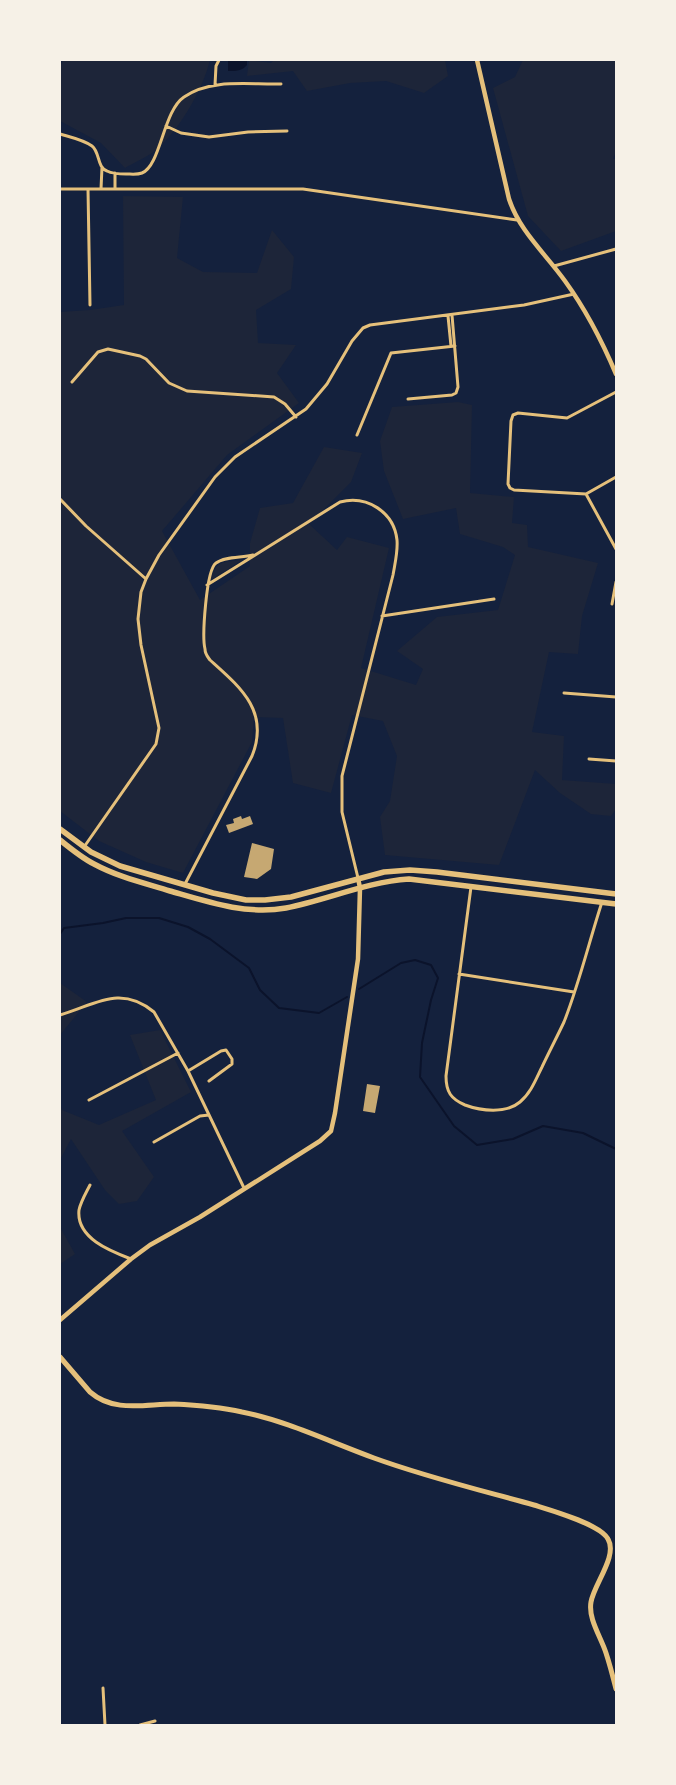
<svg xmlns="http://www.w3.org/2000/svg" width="676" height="1785" viewBox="0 0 676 1785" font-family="'Fira Sans Condensed',sans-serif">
  <rect width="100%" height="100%" fill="#14213d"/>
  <!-- green -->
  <path fill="#1d2539" d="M63 60H210C203 89 179 131 156 150 147 157 135 162 125 168L101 143 60 121V67Z
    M249 60 271 63 274 60H445L448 76 424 93 386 81 350 83 307 91 293 71 247 76Z
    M523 60H616V151L613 159H616V231L561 251 528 216 493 88 515 77Z
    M123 196 183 197 177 258 203 272 257 273 272 230 294 257 291 289 256 310 258 343 296 345 277 373 299 403 227 455 162 531 200 600 250 566V543L260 508 293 503 324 447 362 453 351 482 309 524 337 550 347 537 389 548 361 668 416 685 423 669 397 651 437 617 498 610 515 555 503 547 460 534 456 508 403 519 384 471 380 441 392 407 458 402 472 405 470 493 514 497 512 523 527 525 528 547 598 563 582 616 578 654 549 652 532 732 564 736 562 780 616 784V809L611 816 591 814 560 793 535 770 499 865 385 855 380 817 390 801 397 756 383 721 352 715 331 793 293 783 283 718 254 717 252 742 183 873 146 862 99 841 60 811V312L90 310 124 305Z
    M242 560 211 580C215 560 225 562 242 560Z
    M60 983 87 1002 60 1035Z
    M160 1030 191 1092 122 1131 154 1177 137 1201 119 1204 105 1190 71 1139 60 1160V1105L62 1110 99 1125 156 1100 130 1035Z
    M60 1227 75 1254 60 1264Z"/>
  <!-- water -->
  <path fill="#0b132b" d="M228 60H247V65C242 71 236 71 228 71Z"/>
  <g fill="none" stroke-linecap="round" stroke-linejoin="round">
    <!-- stream -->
    <path stroke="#0b132b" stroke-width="2" d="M60 934 64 928 103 923 126 918H159L188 927 210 939 249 968 260 990 279 1008 319 1013 347 997
      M359 989 401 963 415 960 431 965 438 978 431 1000 422 1043 420 1077 454 1126 477 1145 513 1139 543 1126 583 1133 616 1149"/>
  </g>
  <!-- building -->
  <path fill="#c6a872" d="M241 816 242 819 250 816 253 824 229 833 226 825 234 823 233 819Z
    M252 843 274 849 271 869 257 879 244 877Z
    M367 1084 380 1086 375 1113 363 1111Z"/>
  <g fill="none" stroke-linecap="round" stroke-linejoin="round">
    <!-- minor -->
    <path stroke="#e5c07b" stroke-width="3" d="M215 85 216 66 219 60
      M166 126 181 133 209 137 248 132 287 131
      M60 134C70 137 84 140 92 146 100 152 97 168 107 171 113 174 120 174 126 174 131 174 137 175 142 173 161 165 163 111 184 97 211 78 250 85 281 84
      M115 173V189
      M60 189H303L517 220
      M88 189 90 305
      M101 189 102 167
      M554 266 616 249
      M448 316 451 346
      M72 382 98 352 108 349 140 356 146 359 169 383 187 391 274 397 285 404 296 417
      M616 392 567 418 518 413 513 415 511 421 508 484 510 488 514 490 586 494 616 477
      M408 399 452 395 456 393 458 387 452 315
      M357 435 391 353 455 346
      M586 494 616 549
      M60 499 86 526 146 579
      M207 585 340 502C367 495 394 512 397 540 398 552 395 563 393 575L342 776V812L358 878
      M612 604 616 582
      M382 616 494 599
      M564 693 616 697
      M589 759 616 761
      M84 847 156 744 159 728 141 645 138 619 141 592 146 579 159 555 215 477 235 457 306 409 327 384 352 341 363 328 370 325 524 305 574 294
      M185 884 252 756C270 711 240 687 210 660 207 656 205 654 205 649 202 637 206 570 216 563 225 556 242 558 253 555
      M471 887 446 1076C446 1092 451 1099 465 1105 481 1111 506 1114 520 1102 531 1093 536 1079 542 1067 549 1052 557 1037 564 1022 579 984 589 942 602 902
      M459 974 574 992
      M60 1015C95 1005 120 984 154 1012L188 1071 244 1188
      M188 1071 221 1051 226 1050 232 1059V1064L209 1081
      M89 1100 178 1053
      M154 1142 200 1116 209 1115
      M90 1185C86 1193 81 1201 79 1210 76 1238 110 1251 131 1259
      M103 1688 105 1725
      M140 1725 155 1721"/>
    <!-- tertiary -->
    <path stroke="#e5c07b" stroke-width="4.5" d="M477 60 509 199C520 232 545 253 565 281 586 310 602 341 616 374
      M60 1320 131 1259 150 1245 200 1217 320 1141 331 1131 335 1113 358 959 360 888 358 878"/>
    <!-- secondary -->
    <path stroke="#e5c07b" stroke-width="5" d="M60 1357 90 1392C114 1413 145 1404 174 1404 196 1405 220 1407 242 1412 287 1421 330 1442 374 1458 426 1477 480 1490 534 1505 550 1510 600 1524 608 1539 618 1556 594 1584 591 1602 588 1619 601 1637 606 1653 610 1665 613 1677 616 1689"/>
    <!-- primary -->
    <path stroke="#e5c07b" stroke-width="5.5" d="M60 829 91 852 120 866 213 893 246 900H265L291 897 384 872 410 870 437 872 616 894
      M60 840C71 849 82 858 94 864 118 877 144 883 170 891 208 902 246 915 286 908 327 900 366 882 409 879L616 904"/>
  </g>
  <!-- border -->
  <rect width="676" height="1785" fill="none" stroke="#f6f1e7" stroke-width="122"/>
</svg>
